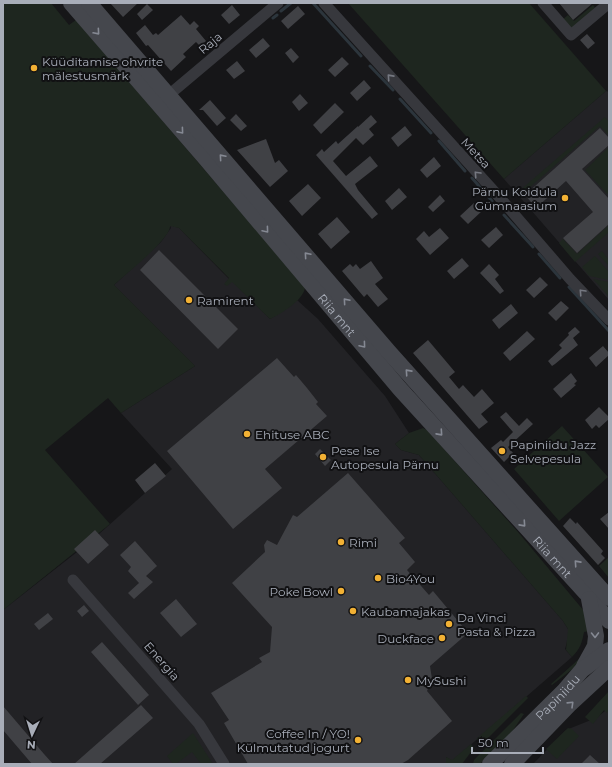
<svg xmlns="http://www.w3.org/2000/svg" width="612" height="767" viewBox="0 0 612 767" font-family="Montserrat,sans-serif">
  <rect width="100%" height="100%" fill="#161618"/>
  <!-- built -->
  <path fill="#222225" d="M606 91 609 92V300L504 179Z
    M170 225 179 228 229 279 225 284 232 281 270 319 297 300 318 319 385 396 409 433 395 444 401 450 419 455 563 621 568 629V638L565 649 572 657 452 761 446 757V764H3V610L77 552 88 564 99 534 172 469 121 413 195 366 114 285 161 242 168 232 171 228Z
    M609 708V764H533L566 730 596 718Z"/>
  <!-- green -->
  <path fill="#1e261f" d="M3 3H51L69 25 76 20 305 287C304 300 281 314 270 319L232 282 227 286 224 284 229 278 179 228 170 226C171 238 125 275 114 285L195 366 121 413 108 398 45 450 110 524 3 610Z
    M348 3H529L606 91 504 179Z
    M593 5 596 9 572 28 562 20 568 15 574 21Z
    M605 117 609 122V136L600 126 521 195 518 192Z
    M609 147V171L607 173 609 176V192L607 194 585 170Z
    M609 225V232L575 262 559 243 563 239 577 254Z
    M602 251 609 260V266L598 254Z
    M595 256 609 272V280L589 276 582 267Z
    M593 279 609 282V297Z
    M562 426 608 477 559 521 514 469Z
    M423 428 427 430 518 532 584 611 590 631 584 632C582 643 580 649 572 657L566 650 568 629 563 621 419 455 401 450 395 444 409 433Z
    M609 557V578L599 566Z
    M588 639H592L579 664 552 685 551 684 580 658 585 651Z
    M609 691V708L607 713 604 710 593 724 585 717Z
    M526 696 528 698 485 741 482 742 476 739Z
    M521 713 524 714 511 733 480 764H473L474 760Z
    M568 728 572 729 579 736 557 759 546 749Z
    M193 733 213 764H201L192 752 176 764H173L167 756Z
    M471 744 474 748 462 764H446V757L452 760Z"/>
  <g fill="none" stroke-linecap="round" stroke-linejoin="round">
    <!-- stream -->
    <path stroke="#2c353c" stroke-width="3" d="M313 3 361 56
      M281 11 291 3
      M273 18 277 15
      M370 66 393 90
      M400 99 431 133
      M439 141 465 171
      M472 178 492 201
      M504 215 533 247
      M539 254 560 278
      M569 287 609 331"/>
  </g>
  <!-- building -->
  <path fill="#404145" d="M110 3H138L123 17Z
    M559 3H593L573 20Z
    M147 4 153 10 142 20 137 14Z
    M232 5 240 15 229 24 221 15Z
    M298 6 305 14 288 29 281 21Z
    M181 15 190 25 194 21 199 26 196 29 206 41 200 46 196 42 183 54 186 57 171 71 148 45 146 46 136 33 145 25 153 35 156 33 158 35Z
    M587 34 595 43 588 49 580 40Z
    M263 38 270 46 256 58 249 50Z
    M291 48 299 57 293 63 285 53Z
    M342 57 349 64 335 77 328 70Z
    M237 61 245 71 234 79 226 70Z
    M364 80 371 88 357 101 350 93Z
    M300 94 308 103 299 111 292 102Z
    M210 100 226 118 217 126 203 110H199Z
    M335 103 344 112 321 134 313 125Z
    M236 114 247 126 241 131 230 120Z
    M371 115 377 122 369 129 374 135 363 145 356 138 333 161 346 176 370 156 378 166 355 184 358 190 378 214 372 219 316 155 322 149 324 152 336 141 338 144 358 126V127Z
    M405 126 412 135 398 147 391 138Z
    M600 128 609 138V145L582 169 609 199V224L577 253 563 238 593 212 566 181 536 208 525 195Z
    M266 139 275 163 279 160 288 171 270 187 237 150Z
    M434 157 441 166 427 178 420 170Z
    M308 184 321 198 302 216 289 201Z
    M399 188 407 197 392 210 385 201Z
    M440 195 445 201 433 212 428 207Z
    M474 203 482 211 468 224 460 216Z
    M337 217 350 232 331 249 318 234Z
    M496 227 503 235 489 248 481 240Z
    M440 228 449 238 430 255 416 239 424 231 429 237Z
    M159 250 238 329 218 349 140 270Z
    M462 258 469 266 454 279 447 271Z
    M371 261 383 278 375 284 388 299 378 307 367 294 364 297 342 271 350 264 353 267 356 264 360 269Z
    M489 264 499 275 495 279 504 291 500 294 480 273Z
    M540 277 548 285 534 298 526 290Z
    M561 301 569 308 556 321 548 313Z
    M511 304 518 313 499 329 492 320Z
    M575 327 580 332 573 338 578 345 555 364 552 366 548 361 562 348 559 345 569 335 568 333Z
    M527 331 535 339 510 361 503 353Z
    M428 340 455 372 449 377 459 389 463 385 474 397 482 389 494 403 481 414 488 422 479 429 413 353Z
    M603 346 609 353V355L596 367 589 358Z
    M277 358 294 377 296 375 307 388 318 402 316 404 327 416 265 469 282 488 233 529 167 451Z
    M571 373 577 381 574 384 576 385 561 398 553 389Z
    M599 407 609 417V419L599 428 596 425 592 429 585 420Z
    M506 412 519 426 527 418 533 424 508 447 513 453 504 462 491 448 501 440 503 442 513 432 500 417Z
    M320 449 331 460 325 466 315 454Z
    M155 463 166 476 145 493 135 480Z
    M348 473 405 538 399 543 415 562 407 570 429 595 433 591 468 633 430 666 432 679 427 691 452 721 408 760 401 764H248L224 723 229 720 211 693 262 662 259 658 270 652 272 627 232 583 265 552 264 545 267 540 277 545 293 515 297 517Z
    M609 512V529L600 519Z
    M570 518 576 524 577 522 603 551 601 554 605 558 598 565 563 526Z
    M95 530 109 545 88 564 74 549Z
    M135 541 157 566 146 576 153 582 134 599 128 593 139 583 128 571 131 567 120 555Z
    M176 599 197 624 181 637 160 613Z
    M84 605 89 611 82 617 77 611Z
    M48 613 53 619 39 630 34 624Z
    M102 642 149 695 138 705 91 652Z
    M141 705 153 718 100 764H74Z
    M3 706 44 754 53 764H32L3 730Z
    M590 755 600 764H581Z"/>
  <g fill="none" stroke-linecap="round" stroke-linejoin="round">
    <!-- street -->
    <path stroke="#37383d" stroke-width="11" d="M324 3 501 199 570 279 609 320
      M543 3 571 35 609 3
      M164 99 278 3
      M73 580 199 724 224 764"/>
    <!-- secondary -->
    <g stroke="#45474d" stroke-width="16">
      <path id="s1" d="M71 3 206 159 400 389 586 593 609 621"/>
      <path d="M89 3 389 352 609 598"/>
      <path d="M584 666 595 646 596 636 589 599"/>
      <path id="s2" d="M490 764 564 691 582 670 609 650"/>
      <path d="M512 764 569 705 609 668"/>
    </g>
  </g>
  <!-- one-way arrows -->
  <defs><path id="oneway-chevron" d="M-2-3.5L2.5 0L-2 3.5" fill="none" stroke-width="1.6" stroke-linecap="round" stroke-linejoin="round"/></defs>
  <g stroke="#858993">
    <use href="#oneway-chevron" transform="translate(97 32) rotate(49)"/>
    <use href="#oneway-chevron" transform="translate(181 131) rotate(50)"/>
    <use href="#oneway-chevron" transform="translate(222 157) rotate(-131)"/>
    <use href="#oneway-chevron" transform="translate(266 230) rotate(50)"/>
    <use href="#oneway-chevron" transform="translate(307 255) rotate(-131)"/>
    <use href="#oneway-chevron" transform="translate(346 301) rotate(-131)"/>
    <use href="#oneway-chevron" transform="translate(363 345) rotate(50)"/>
    <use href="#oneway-chevron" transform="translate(408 372) rotate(-132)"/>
    <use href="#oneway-chevron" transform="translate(440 433) rotate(48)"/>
    <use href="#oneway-chevron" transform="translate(523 524) rotate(48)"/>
    <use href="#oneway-chevron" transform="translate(577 563) rotate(-132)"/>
    <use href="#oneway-chevron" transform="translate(595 635) rotate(89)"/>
    <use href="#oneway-chevron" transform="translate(571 704) rotate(-44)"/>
  </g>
  <g stroke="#757881">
    <use href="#oneway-chevron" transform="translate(390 77) rotate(-132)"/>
    <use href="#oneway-chevron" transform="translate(477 174) rotate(-133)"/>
    <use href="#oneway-chevron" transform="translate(582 292) rotate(-133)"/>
  </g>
  <!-- markers -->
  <g fill="#f2b134" stroke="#111113" stroke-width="1.5">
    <circle cx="34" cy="68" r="4"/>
    <circle cx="565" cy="198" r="4"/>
    <circle cx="189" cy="300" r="4"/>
    <circle cx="247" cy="434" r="4"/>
    <circle cx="502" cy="451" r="4"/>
    <circle cx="323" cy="457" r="4"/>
    <circle cx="341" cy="542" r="4"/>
    <circle cx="378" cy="578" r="4"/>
    <circle cx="341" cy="591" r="4"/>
    <circle cx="353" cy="611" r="4"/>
    <circle cx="449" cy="624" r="4"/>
    <circle cx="442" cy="638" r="4"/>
    <circle cx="408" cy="680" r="4"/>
    <circle cx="358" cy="740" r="4"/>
  </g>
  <g text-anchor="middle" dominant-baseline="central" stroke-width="4" stroke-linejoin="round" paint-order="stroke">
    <!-- street labels -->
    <g font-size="12" fill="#a8adb8" stroke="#111113">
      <text transform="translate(210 43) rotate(-40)">Raja</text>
      <text transform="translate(476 153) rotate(47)">Metsa</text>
      <text stroke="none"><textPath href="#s1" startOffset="410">Riia mnt</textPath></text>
      <text stroke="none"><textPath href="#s1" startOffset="734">Riia mnt</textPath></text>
      <text transform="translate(162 661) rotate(49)">Energia</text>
      <text stroke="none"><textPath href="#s2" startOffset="95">Papiniidu</textPath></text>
    </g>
    <!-- poi labels -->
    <g font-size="12" fill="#a8adb8" stroke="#111113" text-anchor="start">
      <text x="42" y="61">Küüditamise ohvrite<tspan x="42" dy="14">mälestusmärk</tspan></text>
      <text x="557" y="191" text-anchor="end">Pärnu Koidula<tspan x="557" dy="14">Gümnaasium</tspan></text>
      <text x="197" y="300">Ramirent</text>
      <text x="255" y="434">Ehituse ABC</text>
      <text x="510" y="444">Papiniidu Jazz<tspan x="510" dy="14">Selvepesula</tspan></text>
      <text x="331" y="450">Pese Ise<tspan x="331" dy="14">Autopesula Pärnu</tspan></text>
      <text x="349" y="542">Rimi</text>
      <text x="386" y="578">Bio4You</text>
      <text x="333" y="591" text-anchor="end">Poke Bowl</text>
      <text x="361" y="611">Kaubamajakas</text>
      <text x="457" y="617">Da Vinci<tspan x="457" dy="14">Pasta &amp; Pizza</tspan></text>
      <text x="434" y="638" text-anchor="end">Duckface</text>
      <text x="416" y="680">MySushi</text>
      <text x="350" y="733" text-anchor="end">Coffee In / YO!<tspan x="350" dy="14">Külmutatud jogurt</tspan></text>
    </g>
  </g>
  <!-- border -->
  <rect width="612" height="767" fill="none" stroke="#a8adb8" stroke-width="8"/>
  <!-- north arrow -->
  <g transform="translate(32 735) rotate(184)" stroke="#111113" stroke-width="3" paint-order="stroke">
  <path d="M0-3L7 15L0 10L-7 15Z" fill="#a8adb8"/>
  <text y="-6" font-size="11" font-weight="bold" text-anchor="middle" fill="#a8adb8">N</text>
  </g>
  <!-- scale -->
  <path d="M472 747v6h71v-6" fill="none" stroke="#a8adb8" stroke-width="2"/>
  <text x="478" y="747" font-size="12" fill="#a8adb8" stroke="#111113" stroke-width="3" paint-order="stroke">50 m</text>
</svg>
